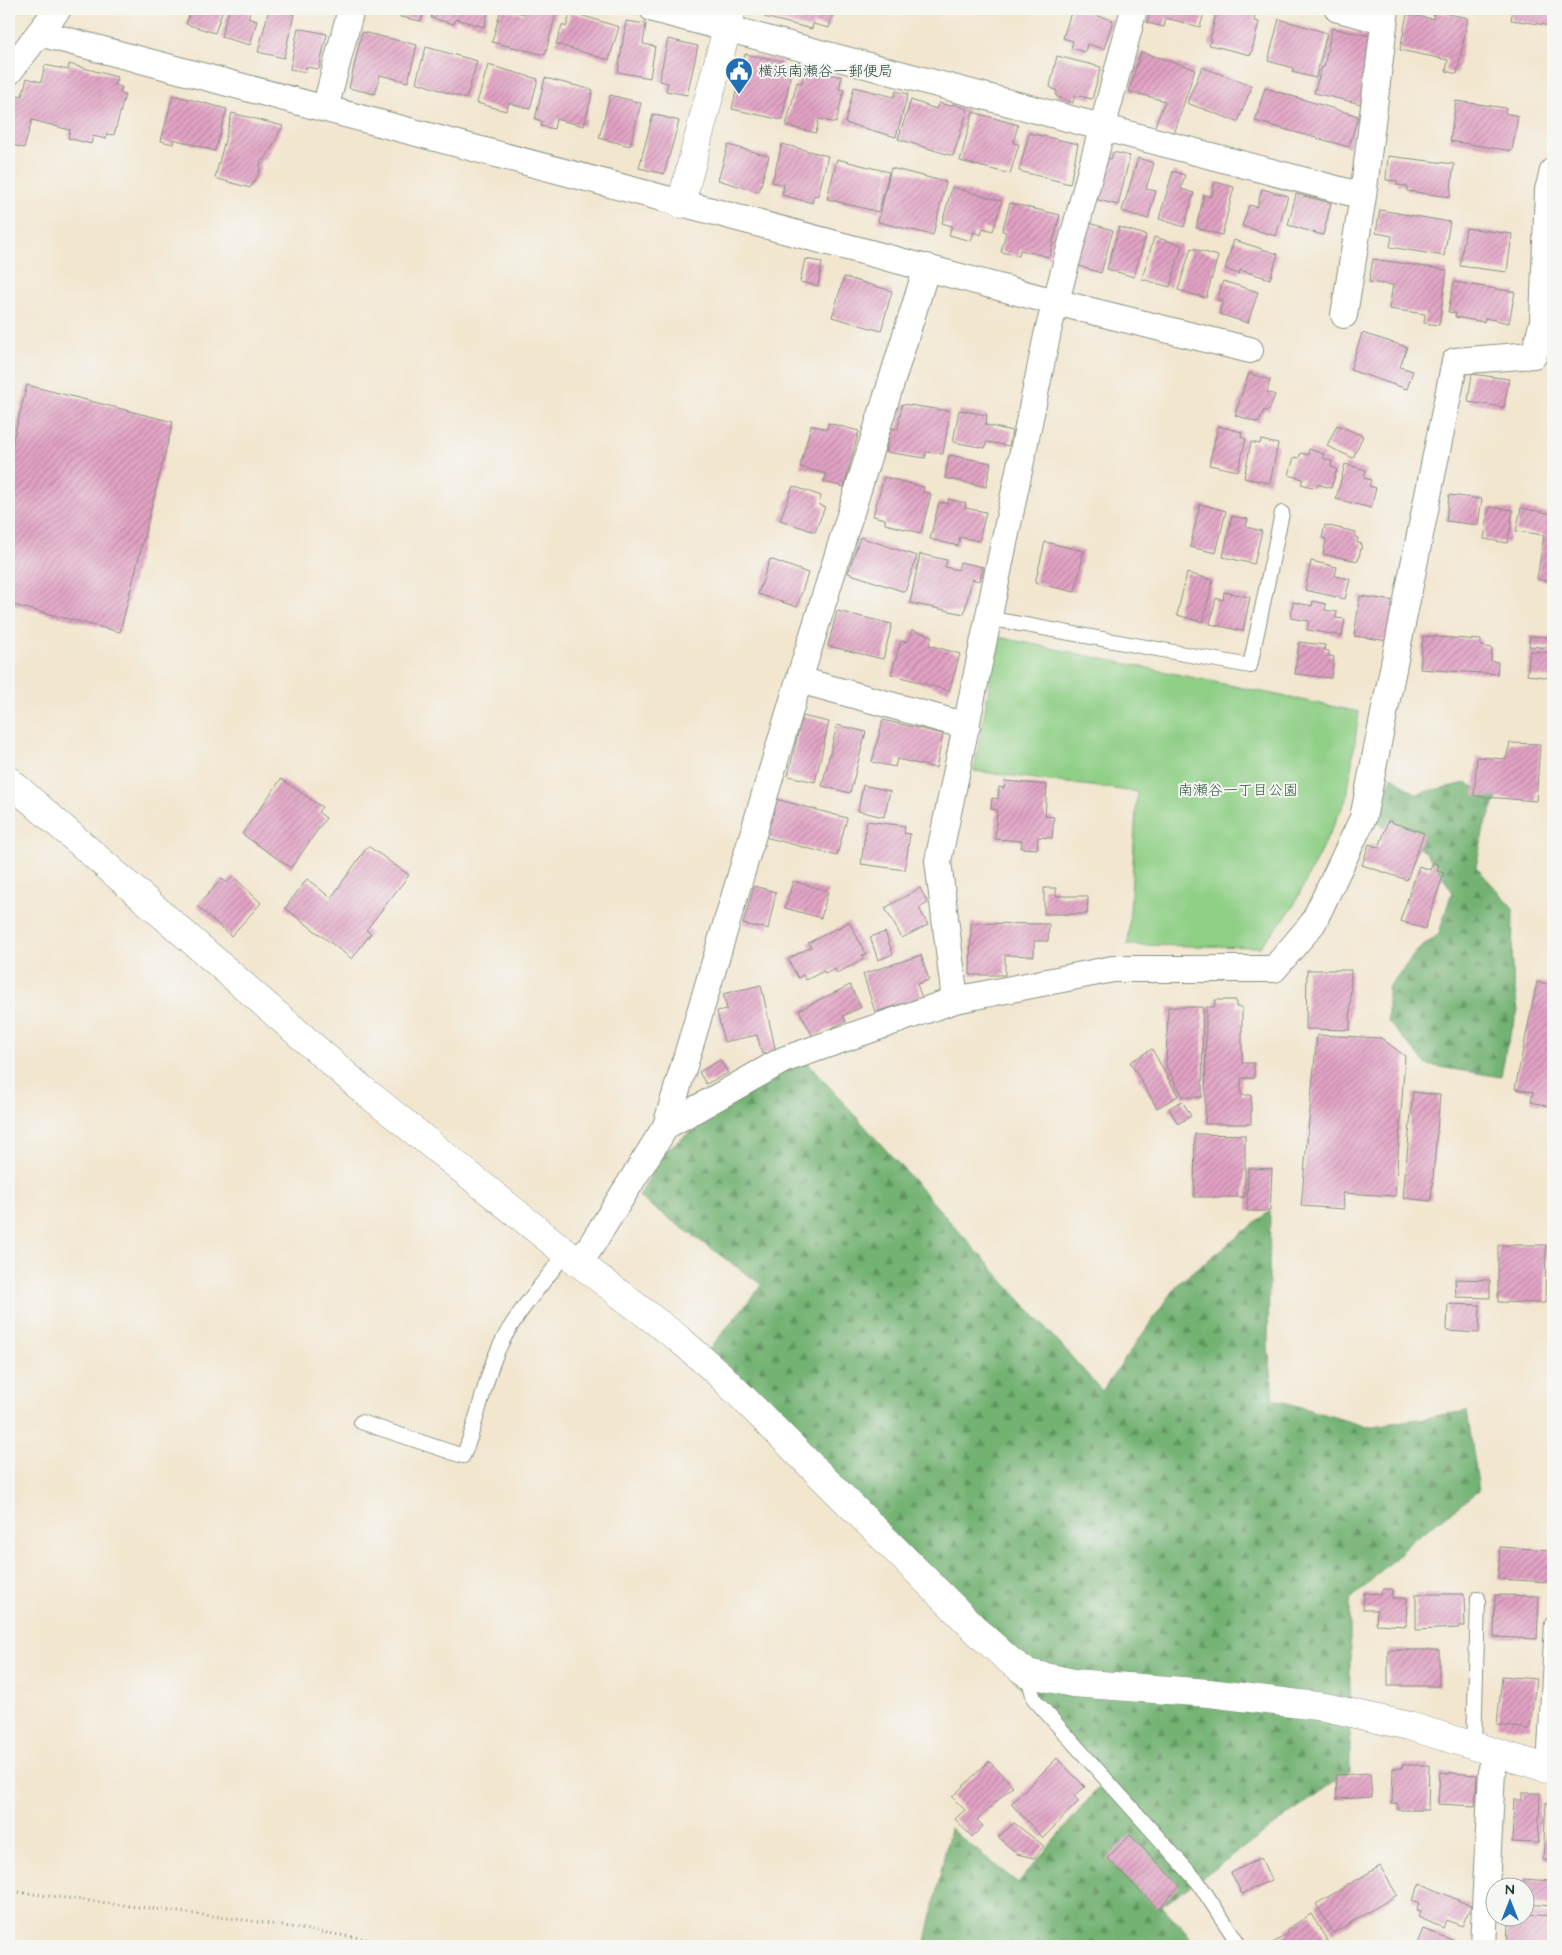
<svg xmlns="http://www.w3.org/2000/svg" width="1562" height="1955" viewBox="0 0 1562 1955" font-family="'Architects Daughter','Klee One',sans-serif">
  <defs>
    <pattern id="forest-firs" width="22" height="20" patternUnits="userSpaceOnUse" patternTransform="scale(1.25)"><rect width="22" height="20" fill="#73b273"/><path d="M5 1l3.5 6h-7zM16 11l3.5 6h-7z" fill="#5e925f"/></pattern>
    <pattern id="building-hatch" width="6" height="6" patternUnits="userSpaceOnUse" patternTransform="scale(1.25)"><rect width="6" height="6" fill="#e2a2c4"/><path d="M-1 1l2-2M0 6l6-6M5 7l2-2" fill="none" stroke="#b785a0"/></pattern>
  </defs>
  <rect width="100%" height="100%" fill="#f6f6f2"/>
  <filter id="ink" filterUnits="userSpaceOnUse"><feTurbulence type="fractalNoise" baseFrequency=".02" numOctaves="2"/><feDisplacementMap in="SourceGraphic" scale="10" xChannelSelector="R" yChannelSelector="G"/><feConvolveMatrix kernelMatrix="1 2 1 2 8 2 1 2 1" color-interpolation-filters="sRGB"/></filter>
  <filter id="wash" filterUnits="userSpaceOnUse"><feTurbulence type="fractalNoise" baseFrequency=".0096" numOctaves="4" result="noise"/><feDisplacementMap in="SourceGraphic" scale="20" xChannelSelector="R" yChannelSelector="G"/><feGaussianBlur stdDeviation="1.12" result="paint"/><feColorMatrix in="noise" values="0 0 0 0 0 0 0 0 0 0 0 0 0 0 0 0 0 1.4 0 .05"/><feComposite in="paint" operator="in"/></filter>
  <g filter="url(#wash)">
    <rect width="100%" height="100%" fill="#f2e6cf"/>
    <!-- green -->
    <path fill="#8fcf86" stroke="#57865d" d="M998 637 1359 712 1347 798 1292 909 1260 947 1128 945 1137 792 974 771Z"/>
    <!-- forest -->
    <path fill="url(#forest-firs)" stroke="#497854" d="M1392 776 1415 794 1466 783 1497 798 1484 828 1476 867 1513 908 1512 971 1518 1011 1506 1049 1501 1077 1427 1065 1388 1022V988L1417 951 1439 934 1452 891 1426 852 1374 820Z
      M800 1054 1102 1391 1179 1283 1270 1211 1268 1347 1274 1399 1367 1427 1467 1411 1479 1491 1415 1538 1350 1601V1771L1162 1906 1198 1946H925L950 1829 1018 1883 1103 1782 968 1627 705 1354 762 1285 639 1197 663 1152Z"/>
    <g id="blocks">
      <!-- building -->
      <path fill="url(#building-hatch)" d="M191 9H223L215 33 186 24Z
        M229 9H251L248 18 257 21 250 45 221 37Z
        M269 9 294 14 284 58 258 52Z
        M390 9H424L421 21 400 17 401 12Z
        M433 9H489L484 27 456 19 454 24 431 18Z
        M501 9 524 14 525 9 557 10 545 55 492 42Z
        M767 9H834L829 28 813 24 812 29 764 17Z
        M1072 9 1113 20 1104 49 1087 44 1085 52 1071 48 1073 41 1063 38Z
        M1151 9H1205L1200 27 1166 18 1164 27 1147 23Z
        M1217 9H1256L1254 21 1259 22 1251 55 1209 45Z
        M1513 9H1553V26L1511 20Z
        M1434 11 1468 18 1457 74 1446 71 1448 60 1400 50 1407 14 1433 19Z
        M571 12 619 27 609 60 556 44 562 25 566 27Z
        M1279 19 1327 33 1316 78 1292 72 1293 68 1268 61Z
        M626 21 646 24 643 44 655 46 650 78 618 72Z
        M298 28 327 34 319 69 306 67 305 72 290 69Z
        M1332 28 1370 36 1361 104 1314 93 1322 67H1324Z
        M362 32 417 45 408 82 380 75 375 94 349 88Z
        M668 39 698 46 687 95 666 91 668 83 659 81Z
        M426 47 477 61 466 99 416 82Z
        M1141 52 1195 69 1174 134 1154 128 1165 101 1129 91Z
        M745 54 783 61 780 69 791 72 782 120 732 109Z
        M1057 56 1101 67 1092 99 1075 95 1073 103 1056 96 1057 91 1050 87Z
        M69 64 117 77 114 85 122 87 120 93 125 95 114 135 107 134 106 139 93 136 91 144 68 138 70 130 32 120 24 148 9 144V105L12 93 22 96 27 78 41 82 45 65 68 70Z
        M488 65 538 79 530 109 509 103 506 111 477 103Z
        M1202 67 1252 86 1238 122 1187 103Z
        M805 69 842 77 839 89 844 90 836 123 819 119 816 133 786 126 797 82 802 83Z
        M545 78 593 90 584 126 556 119 554 129 541 126 542 121 535 119Z
        M854 87 894 97 896 91 908 94 896 137 845 123Z
        M1265 88 1358 116 1349 147 1255 121Z
        M173 95 227 109 215 151 174 139 173 144 161 141Z
        M610 95 641 103 630 146 599 138Z
        M911 100 936 109 939 103 950 106 952 104 968 109 953 156 898 139Z
        M1456 101 1506 108 1505 113 1518 116 1512 151 1450 141Z
        M973 112 1018 125 1013 143 1019 144 1010 174 960 161Z
        M232 113 283 126 265 160H261L259 174 250 188 215 178Z
        M653 114 679 121 664 174 639 168Z
        M1029 133 1078 144 1070 184 1019 171Z
        M782 144 828 156 818 196 814 195 812 203 782 195 784 185 772 182Z
        M728 145 769 156 759 192 718 180Z
        M1113 152 1130 156 1118 205 1095 199 1105 158 1111 159Z
        M1388 156 1454 164 1450 197 1407 191V186L1397 185V181L1386 180Z
        M1138 158 1154 163 1146 189 1156 191 1148 219 1122 211Z
        M837 159 889 172 879 212 827 199Z
        M891 168 946 182 933 235 878 222Z
        M1173 171 1185 175 1181 189 1194 193 1184 227 1159 219Z
        M1215 182 1234 187 1222 235 1196 228 1204 195 1211 197Z
        M952 187 1002 201 993 231 983 228 981 235 974 232 971 241 949 235 952 226 942 223Z
        M1262 189 1288 196 1276 236 1242 226 1249 205 1257 207Z
        M1296 194 1331 203 1323 235 1288 225Z
        M1010 203 1060 215 1049 257 1020 250 1019 256 1001 252 1006 232 1002 231Z
        M1380 210 1450 222 1444 256 1390 247 1392 236 1376 233Z
        M1085 222 1113 230 1101 273 1073 264Z
        M1119 227 1146 235 1134 277 1107 269Z
        M1466 228 1512 234 1507 272 1460 266Z
        M1154 237 1182 245 1170 287 1142 279Z
        M1234 240 1278 254 1270 279 1240 270 1239 274 1225 269Z
        M1191 248 1218 256 1206 298 1178 290Z
        M805 259 822 262 818 286 800 282Z
        M1373 259 1447 270 1439 325 1424 323 1425 314 1389 309 1393 285 1369 282Z
        M844 277 892 291 881 331 832 317Z
        M1223 281 1258 292 1248 323 1219 314 1223 301 1217 300Z
        M1454 282 1515 292 1509 323 1485 318 1484 322 1455 317 1456 313 1448 312Z
        M1362 333 1407 347 1400 367 1413 371 1407 389 1350 370Z
        M1249 373 1270 380 1267 392 1275 395 1269 411 1264 410 1259 423 1235 415Z
        M1472 374 1509 379 1504 407 1468 402Z
        M27 385 173 422 120 632 9 604V456Z
        M902 404 950 411 943 454 926 452 925 458 886 452 890 428 898 429Z
        M959 410 987 415 986 425 1012 431 1009 446 987 442 985 448 953 442Z
        M828 423 859 431 844 487 824 482 826 474 800 467 811 425 827 429Z
        M1337 425 1363 436 1353 458 1327 446Z
        M1218 426 1242 432 1241 437 1246 439 1238 471 1209 465Z
        M1261 440 1278 444 1270 483 1244 478 1251 442 1260 444Z
        M1309 449 1324 454 1323 458 1332 461 1331 467 1337 469 1331 488 1317 484 1316 488 1301 484 1303 479 1289 475 1294 457 1299 458 1301 453 1308 455Z
        M949 455 991 463 986 487 945 478Z
        M1345 464 1366 470 1364 478 1371 480 1369 486 1376 488 1371 508 1336 499Z
        M884 477 924 487 923 492 931 494 921 533 885 524V519L873 516Z
        M793 486 821 496 819 505 825 507 815 532 780 520Z
        M1449 495 1482 499 1478 525 1446 521Z
        M948 499 966 503 965 508 986 512 979 541 960 537 958 546 930 539 939 502 948 504Z
        M1200 504 1226 511 1216 553 1190 547Z
        M1489 507 1513 510 1508 543 1484 539Z
        M1521 508 1553 514V582L1537 579 1544 535 1516 531Z
        M1232 516 1248 519 1246 527 1262 531 1254 564 1223 557Z
        M1325 525 1356 532 1355 537 1358 538 1357 543 1362 544 1358 561 1323 554 1326 539 1322 538Z
        M860 537 917 556 905 592 848 573Z
        M1045 542 1084 551 1075 592 1035 583Z
        M920 554 947 560 945 567 958 570 960 562 983 567 980 581 972 579 964 614 910 603Z
        M770 559 808 573 797 607 758 594Z
        M1311 561 1337 567 1335 576 1350 579 1345 599 1305 590Z
        M1187 573 1213 580 1203 622 1177 615Z
        M1224 592 1250 597 1243 631 1210 624 1216 598 1223 600Z
        M1360 596 1395 601 1389 641 1354 636Z
        M1313 601 1326 604 1325 610 1337 612 1336 618 1345 619 1342 636 1307 630 1309 621 1291 618 1293 602 1312 606Z
        M837 611 892 624 883 659 828 646Z
        M912 630 932 636 929 645 960 654 949 691 891 674 901 641 908 642Z
        M1423 636 1481 640V646L1492 648 1491 661 1498 662 1497 674 1420 669Z
        M1530 636 1553 637V648L1529 646Z
        M1299 642 1325 645 1324 650 1329 651V656L1334 657 1331 678 1295 674Z
        M1530 651 1553 653 1552 678 1527 675Z
        M802 716 829 722 815 782 788 776Z
        M883 720 943 734 936 768 897 759 895 767 872 762Z
        M837 725 866 732 850 793 822 786Z
        M1510 743 1540 744 1536 801 1474 796 1477 757 1506 759Z
        M281 779 322 807 318 812 326 818 291 868 242 834Z
        M1005 781 1047 785 1045 816 1054 817 1052 838 1038 837 1037 849 1021 848 1022 841 995 839 997 810 991 809 992 798 998 799 999 787 1004 788Z
        M863 785 890 791 884 817 858 811Z
        M776 799 847 818 837 856 765 837Z
        M867 821 905 826 904 833 910 834 905 870 861 864Z
        M1388 821 1424 833 1407 880 1362 865 1369 844 1379 848Z
        M368 846 409 875 366 930 371 933 352 959 285 908 307 879 331 898Z
        M1433 862 1439 865 1437 871 1444 873 1425 929 1400 921 1419 866 1430 870Z
        M233 876 261 903 231 936 197 906 222 879 227 883Z
        M793 881 828 891 821 918 785 908Z
        M754 886 776 892 768 929 743 924Z
        M920 888 928 903 919 908 928 925 902 938 885 908Z
        M1044 888H1056V896H1088L1087 914H1044Z
        M849 922 866 954 862 955 864 959 837 973 835 969 825 974 824 971 806 980 803 975 798 978 788 959 811 947 808 943Z
        M971 923 1049 924 1048 941H1034V956L1005 955V975H970Z
        M885 932 893 954 878 960 870 937Z
        M921 955 929 980 917 984 922 998 875 1012 863 974Z
        M1307 970H1351L1350 1030 1306 1029Z
        M1537 982 1553 985V1107L1531 1102 1533 1092 1515 1089Z
        M761 985 776 1052 762 1054 757 1035 724 1042 717 1011 727 1009 723 994Z
        M850 985 861 1007 843 1016 846 1021 813 1037 799 1010Z
        M1215 1000H1236V1007H1242V1063H1254V1078H1241V1095H1251V1124H1205L1206 1007H1215Z
        M1168 1007H1203L1202 1097H1183L1166 1066Z
        M1317 1035 1381 1038 1405 1056 1395 1196 1343 1193 1344 1209 1301 1206Z
        M1152 1049 1178 1096 1157 1108 1130 1062Z
        M720 1060 728 1073 706 1084 699 1072Z
        M1413 1092 1440 1095 1431 1201 1403 1198Z
        M1182 1101 1191 1116 1178 1124 1169 1108Z
        M1195 1134 1245 1135V1197H1194Z
        M1248 1168 1272 1169 1270 1211H1247Z
        M1498 1245H1546L1545 1303 1498 1302Z
        M1455 1279 1490 1280V1298L1456 1297Z
        M1448 1304 1480 1305 1479 1333 1447 1331Z
        M1500 1547 1551 1550 1549 1582 1498 1579Z
        M1382 1589H1392V1598H1407L1406 1626 1376 1624 1377 1610H1363L1364 1593 1381 1594Z
        M1416 1594H1464L1465 1626H1458L1459 1628 1416 1630Z
        M1495 1595 1539 1596 1537 1639 1494 1637Z
        M1388 1650H1439V1686H1388Z
        M1502 1676 1536 1679 1530 1729 1497 1725Z
        M1057 1758 1085 1787 1074 1796 1079 1801 1043 1838 1011 1804Z
        M989 1761 1013 1786 977 1820 983 1826 972 1837 955 1819 965 1810 952 1797Z
        M1402 1765H1429L1428 1810H1398V1804H1392L1393 1768H1402Z
        M1440 1772 1477 1775 1475 1806 1438 1804Z
        M1370 1773 1372 1797 1337 1799 1336 1775Z
        M1522 1793H1540L1538 1843 1512 1842 1514 1800H1522Z
        M1546 1802 1553 1803V1861L1543 1860Z
        M1014 1823 1044 1846 1034 1858 1017 1854 998 1837Z
        M1130 1835 1180 1885 1158 1909 1107 1858Z
        M1261 1858 1271 1880 1242 1894 1231 1873Z
        M1380 1866 1397 1895 1333 1933 1316 1904Z
        M1523 1879 1553 1881V1905L1524 1903Z
        M1420 1883 1471 1906 1462 1926 1446 1920 1443 1928 1418 1917 1420 1912 1416 1911 1419 1904 1412 1901Z
        M1311 1914 1330 1945 1273 1946 1271 1944 1288 1934 1286 1930Z
        M1524 1914 1553 1916V1946H1507L1508 1923 1517 1924V1918H1524Z
        M1423 1929 1468 1946H1416Z"/>
    </g>
  </g>
  <g filter="url(#ink)">
    <use href="#blocks" fill-opacity="0" stroke="#889282" stroke-width="1"/>
    <g fill="none" stroke-linecap="round" stroke-linejoin="round">
      <!-- service casing -->
      <g stroke="#889282" stroke-width="16">
        <path id="service" d="M987 618 1250 666 1282 513
          M361 1422 463 1456C477 1424 482 1390 495 1357 510 1319 541 1286 566 1253
          M1027 1673 1034 1699 1198 1882 1240 1946
          M1474 1746 1478 1598
          M1544 1767 1552 1623"/>
      </g>
      <!-- minor casing -->
      <g stroke="#889282" stroke-width="28">
        <path id="minor" d="M653 9 1363 196
          M1338 9 1385 21
          M39 33 1055 302 1250 350
          M9 72 58 9
          M325 109 351 9
          M1344 315 1363 196 1386 9
          M799 680 967 726
          M955 1000 938 861 1048 331 1134 9
          M666 1126 783 1060 955 1000 1113 969H1274L1313 923 1363 818 1455 361 1534 355 1543 321 1548 190 1553 171
          M580 1263 666 1126 799 680 927 267
          M1483 1946 1493 1752"/>
      </g>
      <!-- tertiary casing -->
      <g stroke="#889282" stroke-width="29">
        <path id="tertiary" d="M681 204 732 9
          M9 781 362 1089 566 1253 679 1339 718 1373 981 1635 1010 1661 1027 1673 1073 1683 1209 1693 1325 1707 1409 1726 1553 1770"/>
      </g>
      <!-- path -->
      <path stroke="#889282" stroke-width="3" stroke-dasharray="1 4" stroke-linecap="butt" d="M9 1891 252 1921 409 1946"/>
      <!-- service -->
      <use href="#service" stroke="#fff" stroke-width="14"/>
      <!-- minor -->
      <use href="#minor" stroke="#fff" stroke-width="26"/>
      <!-- tertiary -->
      <use href="#tertiary" stroke="#fff" stroke-width="28"/>
    </g>
  </g>
  <!-- icons -->
  <defs>
    <g id="civic-pin" transform="scale(1.4375)"><path d="M0 17L-7.5 6A9.5 9.5 0 1 1 7.5 6Z" fill="#1f6fb2" stroke="#f6f6f2"/><path d="M-.6-6.5H3V-4.5H.6V-3L4-1V1h2V6H-6V1h2V-1L-.6-3ZM-1.2 2.5V6h2.4V2.5Z" fill="#fff"/></g>
  </defs>
  <g fill-rule="evenodd">
    <use href="#civic-pin" x="739" y="71"/>
  </g>
  <g text-anchor="middle" dominant-baseline="central" stroke-width="4" stroke-linejoin="round" paint-order="stroke">
    <!-- poi labels -->
    <g font-size="15" fill="#1f3d34" stroke="#f6f6f2" text-anchor="start">
      <text x="758" y="71">横浜南瀬谷一郵便局</text>
    </g>
    <!-- park labels -->
    <g font-size="15" fill="#355a44" stroke="#f6f6f2">
      <text x="1238" y="790">南瀬谷一丁目公園</text>
    </g>
  </g>
  <!-- margin -->
  <rect width="1562" height="1955" fill="none" stroke="#f6f6f2" stroke-width="30"/>
  <!-- north arrow -->
  <g transform="translate(1510 1902)"><circle r="24" fill="#f6f6f2" stroke="#a0aca6"/>
  <path d="M0-4L9 19L0 12L-9 19Z" fill="#1f6fb2"/>
  <text y="-8" font-size="14" font-weight="bold" text-anchor="middle" fill="#1f3d34">N</text>
  </g>
</svg>
